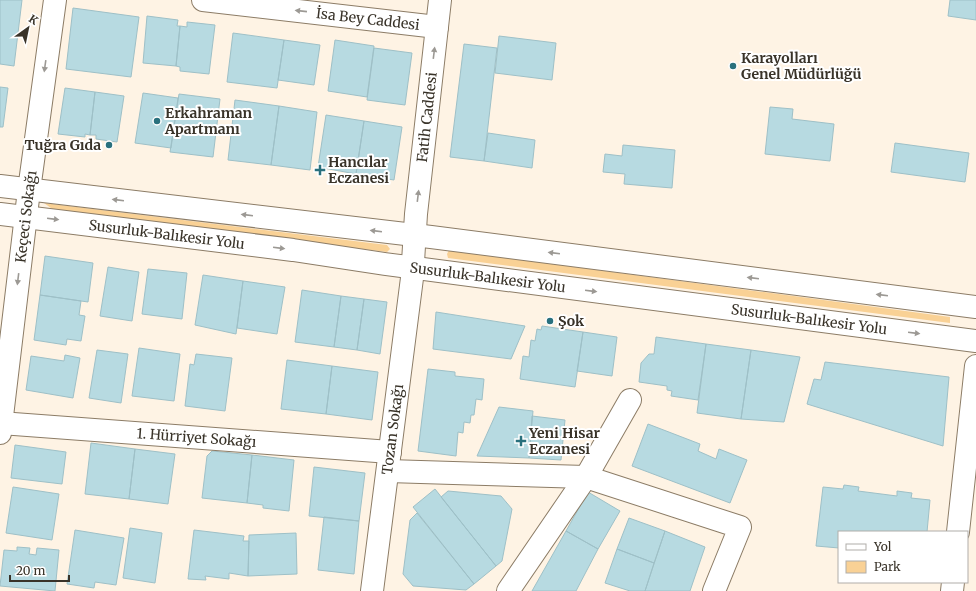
<svg xmlns="http://www.w3.org/2000/svg" width="976" height="591" viewBox="0 0 976 591" font-family="Merriweather,serif">
  <rect width="100%" height="100%" fill="#fef3e4"/>
  <!-- green -->
  <path fill="#f9d195" d="M44 203 387 245 390 249 387 252 55 211Z
    M449 250 950 317V323L448 258 447 254Z"/>
  <!-- building -->
  <path fill="#b7dae1" stroke="#9ec0c7" d="M0 0H22L14 66 0 64Z
    M950 0H976V20L948 16Z
    M73 8 139 17 131 77 66 69Z
    M147 16 178 20 177 26H180L176 66 143 63Z
    M187 22 215 25 209 74 180 71V67L176 66 180 26 187 27Z
    M233 33 284 40 277 88 227 82Z
    M499 36 556 43 552 80 495 73Z
    M284 40 320 45 314 85 278 80Z
    M335 40 374 46 367 97 328 91Z
    M464 44 497 48 484 161 450 157Z
    M374 48 412 53 405 105 367 100Z
    M0 87 8 88 3 127H0Z
    M65 88 95 92 90 135 85 134V137L58 134Z
    M95 92 124 96 117 142 96 139V135H90Z
    M143 93 178 98 171 148 135 143Z
    M179 94 220 99 213 157 170 152Z
    M235 100 279 106 271 165 228 160Z
    M279 106 317 112 310 170 271 165Z
    M770 107 793 109 792 119 834 124 830 161 765 154Z
    M326 115 364 121 356 174 318 167Z
    M364 121 402 127 394 180 356 174Z
    M488 133 535 140 532 168 484 161Z
    M895 143 969 153 965 182 891 172Z
    M623 145 675 150 672 188 624 184 625 174 603 172 605 154 622 156Z
    M45 256 93 263 88 302 40 295Z
    M108 267 139 272 132 321 100 316Z
    M148 269 187 273 182 319 142 314Z
    M203 275 243 281 236 334 195 325Z
    M243 281 285 287 277 334 237 328Z
    M302 290 341 296 334 347 295 342Z
    M40 295 81 301 79 315 85 316 81 341 67 339 66 345 34 340Z
    M341 296 364 299 357 350 334 347Z
    M364 299 387 302 380 354 357 350Z
    M436 312 525 326 511 359 433 349Z
    M542 326 583 332 575 387 520 379 523 356 529 357 531 340 535 341 537 329 541 330Z
    M583 332 617 337 612 376 577 371Z
    M656 337 706 344 698 400 671 396 672 391 667 390V386L639 382 641 363 649 354H654Z
    M706 344 751 350 741 419 697 413Z
    M139 348 180 354 174 401 132 396Z
    M97 350 128 354 121 403 89 398Z
    M751 350 800 357 784 422 741 419Z
    M196 354 232 358 225 411 185 406 190 364 194 365Z
    M65 355 80 358 73 398 26 390 31 356 64 361Z
    M287 360 332 366 326 414 281 409Z
    M825 362 949 377 943 446 807 404 814 379 821 380Z
    M332 366 378 372 372 420 326 414Z
    M428 369 455 372V376L484 379 482 400 476 399 474 415H471L470 423 464 422 463 433 458 432 456 456 418 451Z
    M499 407 533 411 529 458 477 456Z
    M532 416 565 420 561 460 529 458Z
    M648 424 700 444 698 451 716 459 719 449 747 460 730 503 632 466Z
    M91 443 135 449 129 499 85 494Z
    M15 445 66 452 62 484 11 478Z
    M135 449 175 454 168 504 129 499Z
    M212 451 252 455 247 503 202 498 207 456Z
    M252 455 294 460 289 511 263 508V505L247 503Z
    M314 467 365 473 359 521 309 516Z
    M844 485 859 487 858 491 897 496V491L912 493 911 498 930 500 927 532H839V548L816 546 823 487 843 489Z
    M13 487 59 494 52 540 6 533Z
    M435 489 496 566 474 584 413 507Z
    M448 491 501 496 512 509 502 561 496 566 441 497Z
    M588 492 620 511 598 549 566 531Z
    M417 513 474 584 466 590 413 586 403 574 410 520Z
    M324 517 359 521 354 574 318 570Z
    M629 518 665 531 654 563 617 549Z
    M130 528 162 533 155 583 123 578Z
    M75 530 124 538 116 585 95 582 94 588 67 584Z
    M194 530 244 536 243 541H249L248 576 229 573V579L205 576 206 580 188 579Z
    M566 531 598 549 576 591H532Z
    M665 531 705 547 690 591H645Z
    M296 533 297 574 248 576 249 535Z
    M17 547 30 548 29 554 36 555 37 548 59 550 55 591 0 586 4 550 17 551Z
    M617 549 654 563 645 591H630L605 583Z"/>
  <g fill="none" stroke-linecap="round" stroke-linejoin="round">
    <!-- minor casing -->
    <g stroke="#8c7c66" stroke-width="24">
      <g id="minor">
        <path id="s1" d="M203 0 437 27"/>
        <path id="s2" d="M0 423 390 452"/>
        <path id="s3" d="M0 433 29 190 55 0"/>
        <path d="M388 471 586 477 740 527 714 591"/>
        <path d="M958 532 976 366"/>
        <path id="s4" d="M372 591 412 278 416 214 440 0"/>
        <path d="M508 591 586 477 630 400"/>
        <path d="M952 591 953 582"/>
      </g>
    </g>
    <!-- highway casing -->
    <g stroke="#8c7c66" stroke-width="24">
      <g id="highway">
        <path d="M0 186 431 237 976 307"/>
        <path id="s5" d="M0 214 293 250 385 264 976 341"/>
      </g>
    </g>
    <!-- minor -->
    <use href="#minor" stroke="#fff" stroke-width="22"/>
    <!-- highway -->
    <use href="#highway" stroke="#fff" stroke-width="22"/>
  </g>
  <!-- one-way arrows -->
  <defs><path id="oneway-solid" d="M-6-.8H1V-3.2L6.5 0L1 3.2V.8H-6Z"/></defs>
  <g fill="#9c9994">
    <use href="#oneway-solid" transform="translate(301 11) rotate(-174)"/>
    <use href="#oneway-solid" transform="translate(434 53) rotate(-83)"/>
    <use href="#oneway-solid" transform="translate(45 66) rotate(98)"/>
    <use href="#oneway-solid" transform="translate(418 196) rotate(-83)"/>
    <use href="#oneway-solid" transform="translate(118 200) rotate(-173)"/>
    <use href="#oneway-solid" transform="translate(247 215) rotate(-173)"/>
    <use href="#oneway-solid" transform="translate(53 219) rotate(7)"/>
    <use href="#oneway-solid" transform="translate(376 231) rotate(-173)"/>
    <use href="#oneway-solid" transform="translate(279 248) rotate(7)"/>
    <use href="#oneway-solid" transform="translate(554 253) rotate(-173)"/>
    <use href="#oneway-solid" transform="translate(753 278) rotate(-173)"/>
    <use href="#oneway-solid" transform="translate(18 279) rotate(97)"/>
    <use href="#oneway-solid" transform="translate(591 291) rotate(7)"/>
    <use href="#oneway-solid" transform="translate(882 295) rotate(-173)"/>
    <use href="#oneway-solid" transform="translate(914 333) rotate(7)"/>
  </g>
  <!-- markers -->
  <g fill="#29707d" stroke="#fff" stroke-width="1.5">
    <circle cx="733" cy="66" r="4"/>
    <circle cx="157" cy="121" r="4"/>
    <circle cx="109" cy="145" r="4"/>
    <path d="M318 164h4v4h4v4h-4v4h-4v-4h-4v-4h4z"/>
    <circle cx="550" cy="321" r="4"/>
    <path d="M519 435h4v4h4v4h-4v4h-4v-4h-4v-4h4z"/>
  </g>
  <g text-anchor="middle" dominant-baseline="central" stroke-width="4" stroke-linejoin="round" paint-order="stroke">
    <!-- street labels -->
    <g font-size="14" fill="#393329" stroke="#fff">
      <text stroke="none"><textPath href="#s1" startOffset="166">İsa Bey Caddesi</textPath></text>
      <text stroke="none"><textPath href="#s4" startOffset="477">Fatih Caddesi</textPath></text>
      <text stroke="none"><textPath href="#s3" startOffset="218">Keçeci Sokağı</textPath></text>
      <text stroke="none"><textPath href="#s5" startOffset="168">Susurluk-Balıkesir Yolu</textPath></text>
      <text stroke="none"><textPath href="#s5" startOffset="492">Susurluk-Balıkesir Yolu</textPath></text>
      <text stroke="none"><textPath href="#s5" startOffset="816">Susurluk-Balıkesir Yolu</textPath></text>
      <text stroke="none"><textPath href="#s4" startOffset="163">Tozan Sokağı</textPath></text>
      <text stroke="none"><textPath href="#s2" startOffset="197">1. Hürriyet Sokağı</textPath></text>
    </g>
    <!-- poi labels -->
    <g font-size="14" font-weight="bold" fill="#393329" stroke="#fff" text-anchor="start">
      <text x="741" y="58">Karayolları<tspan x="741" dy="16">Genel Müdürlüğü</tspan></text>
      <text x="165" y="113">Erkahraman<tspan x="165" dy="16">Apartmanı</tspan></text>
      <text x="101" y="145" text-anchor="end">Tuğra Gıda</text>
      <text x="328" y="162">Hancılar<tspan x="328" dy="16">Eczanesi</tspan></text>
      <text x="558" y="321">Şok</text>
      <text x="529" y="433">Yeni Hisar<tspan x="529" dy="16">Eczanesi</tspan></text>
    </g>
  </g>
  <!-- legend -->
  <rect x="838" y="531" width="130" height="52" fill="#ffffff" stroke="#b0ada9"/>
  <rect x="846" y="544" width="20" height="6" fill="#ffffff" stroke="#b0ada9"/>
  <text x="874" y="551" font-size="12" fill="#393329">Yol</text>
  <rect x="846" y="561" width="20" height="12" fill="#f9d195" stroke="#b0ada9"/>
  <text x="874" y="571" font-size="12" fill="#393329">Park</text>
  <!-- north arrow -->
  <g transform="translate(28 28) rotate(33)" stroke="#ffffff" stroke-width="3" paint-order="stroke">
  <path d="M0-3L7 15L0 10L-7 15Z" fill="#393329"/>
  <text y="-6" font-size="11" font-weight="bold" text-anchor="middle" fill="#393329">K</text>
  </g>
  <!-- scale -->
  <path d="M10 575v6h59v-6" fill="none" stroke="#393329" stroke-width="2"/>
  <text x="16" y="575" font-size="12" fill="#393329" stroke="#ffffff" stroke-width="3" paint-order="stroke">20 m</text>
</svg>
